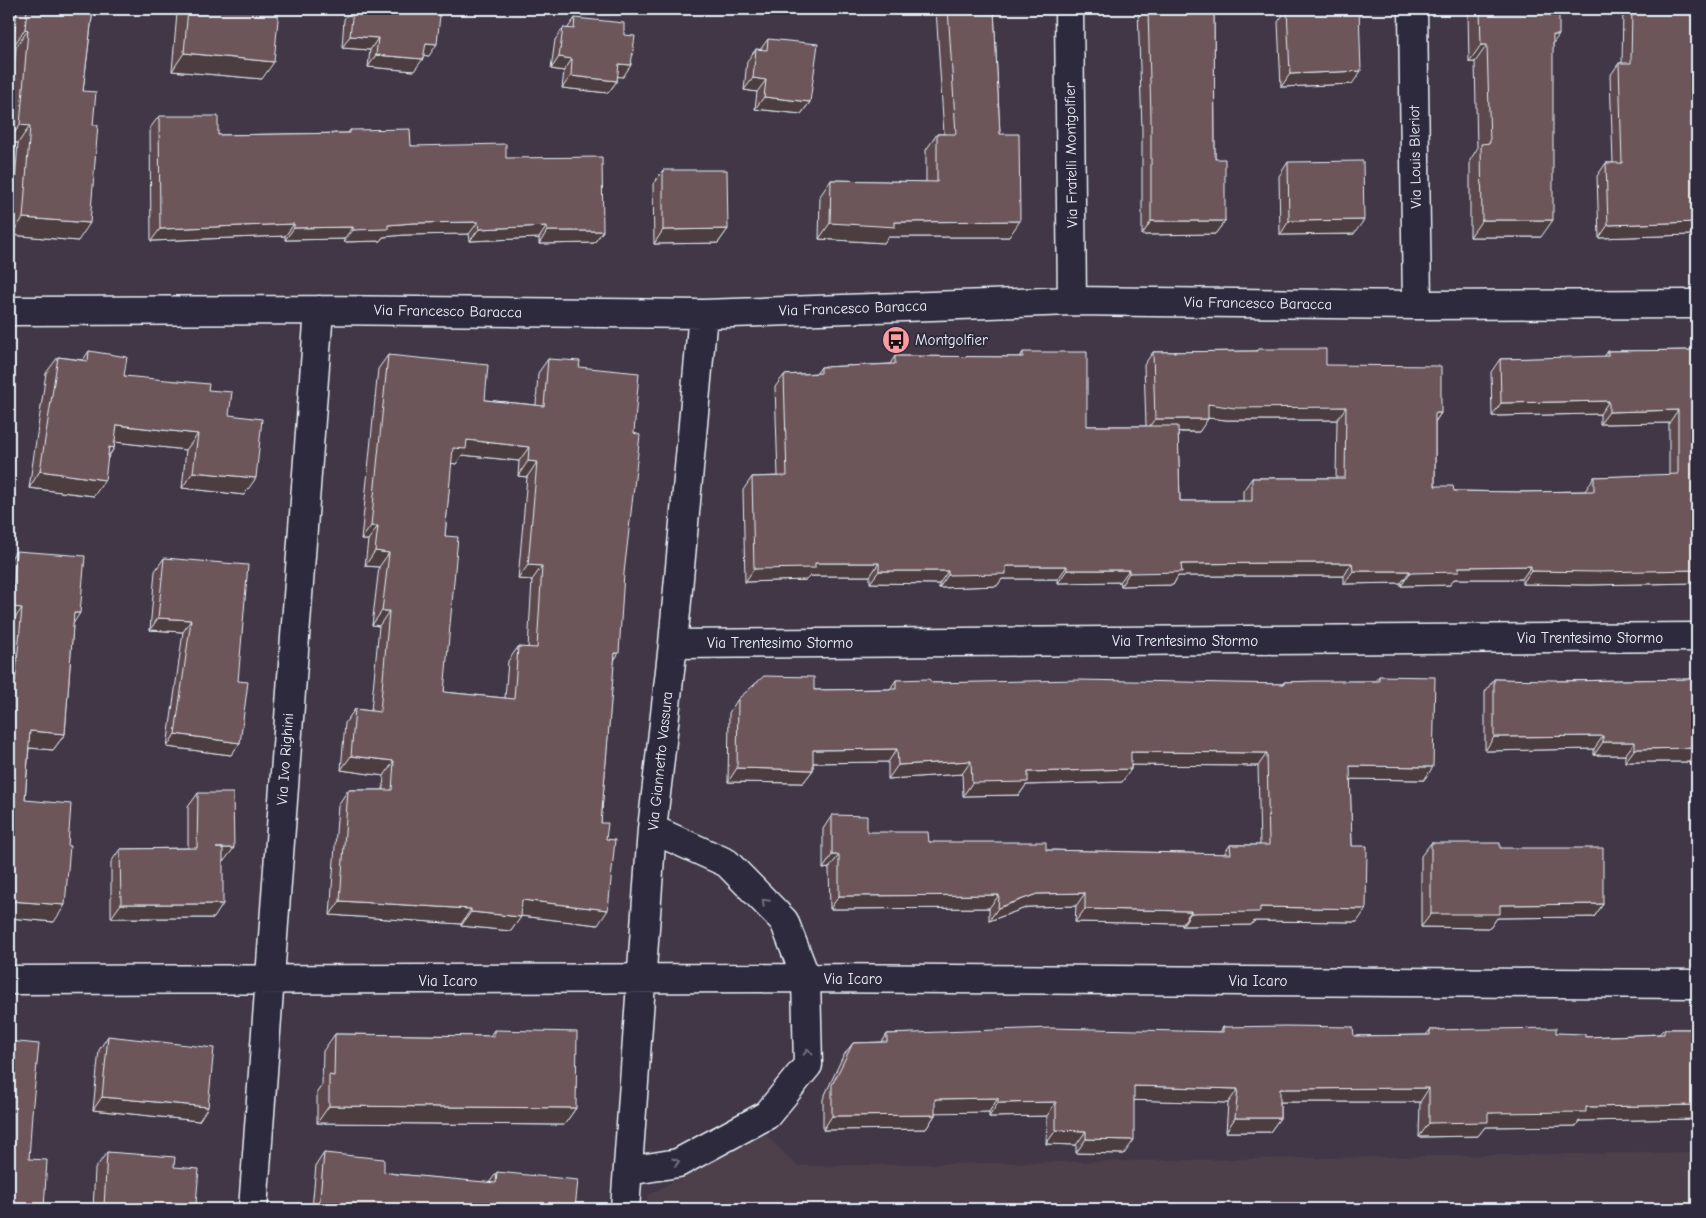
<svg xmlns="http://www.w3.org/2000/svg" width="1706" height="1218" viewBox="0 0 1706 1218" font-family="'Comic Neue',sans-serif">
  <rect width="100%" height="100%" fill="#413746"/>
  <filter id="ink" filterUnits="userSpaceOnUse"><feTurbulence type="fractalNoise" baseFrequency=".02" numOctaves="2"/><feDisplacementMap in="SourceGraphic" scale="10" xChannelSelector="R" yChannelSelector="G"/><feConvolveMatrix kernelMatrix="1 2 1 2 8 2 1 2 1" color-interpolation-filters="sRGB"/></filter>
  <g filter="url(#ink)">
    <!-- built -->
    <path fill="#4e404c" d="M761 1130 797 1166 1697 1152V1209H646L648 1196Z"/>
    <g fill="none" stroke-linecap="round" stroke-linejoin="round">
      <!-- street casing -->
      <g stroke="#e8f1f8" stroke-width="31">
        <path id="street" d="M1069 9 1072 301
          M1413 9 1417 305
          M9 311 319 310 703 314 1072 301 1417 305 1697 304
          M673 644 1697 637
          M9 980 806 978 1697 984
          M628 1171 678 1163 767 1115 808 1065 806 978 784 921 727 863 652 829
          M253 1209 319 310
          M625 1209 652 829 673 644 703 314"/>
      </g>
      <!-- street -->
      <use href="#street" stroke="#2f2a3d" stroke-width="28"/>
    </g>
    <!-- wall -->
    <path fill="#5d4a4d" stroke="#e8f1f8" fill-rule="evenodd" d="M17 9H93L83 91 78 241 11 235 18 143 9 142V131L16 47H13Z
      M136 9H279L262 79 172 71 177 13Z
      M352 9H430L429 56 423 55 414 71 368 67 370 50 342 48 344 19Z
      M936 9H994L1000 134 1009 237H888L884 243 819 239 820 196 831 180 926 182V150L937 134H944Z
      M1138 9H1223V10H1214L1215 159 1225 221 1215 234 1142 235V130Z
      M1287 9 1352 84 1281 87 1278 22Z
      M1471 9H1559L1553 44 1541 237H1470V160L1477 149 1475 62H1469L1468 13Z
      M1623 9H1697L1695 121 1690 235 1599 238 1597 176 1606 163H1613L1610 76 1619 63H1622Z
      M575 18 624 35 623 77 617 76V81L608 93 562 88 564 71 551 69 555 40 563 28 567 29Z
      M768 39 810 102 801 114 755 109 757 92 744 90 747 61 756 49 760 50Z
      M159 116 218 135 348 133 350 130 411 146 506 158 603 231 594 243 539 244V238L470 241 469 234 404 235 383 237 380 241 344 242V239L285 240V236L151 241 150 128Z
      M1288 162 1354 234 1280 235 1279 176Z
      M663 170 728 229 718 243 654 244 653 184Z
      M1258 349 1326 365 1441 413 1435 422V486L1454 491 1521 492 1585 491 1594 477 1669 475V423L1600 424V414L1492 416 1491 372 1500 359 1604 357 1608 351 1697 350V583L1588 585 1522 584V579H1454L1450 585 1401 586V583L1344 584V576H1178L1173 585 1121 586 1120 582 1058 583V579H1002L997 586 939 588V584L870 583V576H810L806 580 745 582 743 490 752 477 778 476 775 387 784 375 817 373 821 367 890 364 895 356 1020 357 1023 352 1087 426H1146L1144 365 1153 352 1256 351ZM1208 418 1226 420H1337L1336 478H1252L1243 491V501H1180L1178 432H1199Z
      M89 351 124 376 208 390 229 415 244 495 182 488 186 450 115 442 114 448 108 458 94 496 29 488 46 373 58 357 83 360Z
      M388 355 485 400 536 405 538 373 548 359 579 367 614 660 601 823 606 839 598 925 521 916 511 931 461 926V924L330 915 338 805 348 790H383L384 776 341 770 345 723 355 709 371 711 379 626 372 625 379 567 365 566 368 540H361L378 369ZM462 455 519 461 518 476 527 477 518 579 532 580 528 648 518 647 508 661 505 698 444 692 445 536 451 463 456 464Z
      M16 551 73 624 65 734 53 750 29 748 25 800 54 922 9 918V640L10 625H9V561Z
      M164 558 238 681 240 743 231 755 167 747 183 632 150 630 155 571Z
      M1694 675H1697V764H1689V762H1625V755H1594V749L1485 751V692L1494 679 1557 681 1692 679Z
      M1379 676 1424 780 1350 779 1352 846 1357 922 1254 921 1251 925 1182 926V924L1075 922 1076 906 1028 907 989 921V908L830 909 829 868 823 869V829L832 815 867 832 929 842 1046 850 1224 854 1230 845H1260L1258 766 1131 765V769L1122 782 1026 785 1019 795 963 796 962 774 888 779V762L813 763V770L803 783 728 782 729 713 738 699 814 690 890 689 896 680 932 683 1283 684 1284 682 1375 681Z
      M198 793 224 861H223L214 918H111V862L120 849 188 848V807Z
      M1431 843 1500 848 1603 904 1594 917 1497 918 1490 928 1421 927V856Z
      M1223 1027 1354 1036 1426 1035 1430 1030 1556 1033 1585 1037 1659 1034 1664 1029H1697V1119L1579 1121 1576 1126 1485 1127 1478 1136 1419 1137 1420 1102H1280V1118L1270 1132H1226L1228 1103 1134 1100 1124 1154 1076 1153V1145L1046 1144 1047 1116 989 1117V1112H935V1115L926 1129 823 1130V1099L843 1056 853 1043 882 1042 887 1034 1220 1032Z
      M494 1030 576 1108 564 1125 317 1123V1092L322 1085 323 1051 335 1034 490 1036Z
      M108 1036 199 1121 93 1110 99 1050Z
      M107 1152 174 1167 196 1204 192 1209H93L95 1169Z
      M324 1153 384 1172 396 1174 489 1183 497 1172 575 1209H312L316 1165Z"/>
    <!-- shaded-wall -->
    <path fill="#4c3c3f" stroke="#e8f1f8" d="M136 9H180L177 13Z
      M1206 9H1223V10H1205Z
      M25 29 28 30 16 47H13Z
      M1553 35H1559L1547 52Z
      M350 36 378 38 370 50 342 48Z
      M426 43 437 44 429 56 417 55Z
      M1481 45H1487L1475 62H1469Z
      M184 53 274 62 262 79 172 71Z
      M376 55 423 59 414 71 368 67Z
      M559 57 572 59 564 71 551 69Z
      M619 64 631 65 623 77 610 76Z
      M1361 71 1352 84 1281 87 1290 74Z
      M571 76 617 81 608 93 562 88Z
      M753 78 766 80 757 92 744 90Z
      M764 97 810 102 801 114 755 109Z
      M1695 114H1697V119L1691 127Z
      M20 125 30 126 18 143 9 142V141Z
      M23 218 90 223 78 241 11 235Z
      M1364 220 1354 234 1280 235 1289 221Z
      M1482 220H1553L1541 237H1470Z
      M1020 221 1009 237H888L884 243 819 239 830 223 895 222Z
      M1151 221H1225L1215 234 1142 235Z
      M478 222 469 234 404 235 383 237 380 241 344 242 353 230 388 225 413 223Z
      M1697 222V224L1690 235 1599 238 1608 225Z
      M294 224 285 236 151 241 160 229Z
      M547 226 539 238 470 241 479 229Z
      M353 227 344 239 285 240 294 228Z
      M728 229 718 243 654 244 663 230Z
      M547 231H603L594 243 539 244Z
      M1609 401 1600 414 1492 416 1501 403Z
      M1208 404 1346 407 1337 420H1226L1199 417Z
      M1678 410 1669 423 1600 424 1609 412Z
      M1435 413H1441L1432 426Z
      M1155 419H1208L1199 432 1146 431Z
      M117 425 198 434 186 450 106 441Z
      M467 440 529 447 519 461 462 455 456 464 443 462 453 448Z
      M109 447 114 448 103 464Z
      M528 461 537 462 527 477 518 476Z
      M40 471 105 480 94 496 29 488Z
      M193 472 256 478 244 495 182 488Z
      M371 526H378L368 540H361Z
      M375 551 389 553 379 567 365 566Z
      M815 563H879L870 576H810L806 580 745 582 754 569Z
      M1279 563H1352L1344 576H1178L1173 585 1121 586 1129 573 1181 564Z
      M528 565 542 566 532 580 518 579Z
      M1006 566H1067L1058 579H1002L997 586 939 588 948 575Z
      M1531 566 1522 579H1454L1450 585 1401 586 1410 573 1459 567Z
      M1067 570H1129L1120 582 1058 583Z
      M1697 570V583L1588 585 1522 584 1531 571Z
      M879 571H948L939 584 870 583Z
      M1353 571H1410L1401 583 1344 584Z
      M12 607 22 608 10 625H9V612Z
      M382 611H389L379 626 372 625Z
      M74 613H80L69 630Z
      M158 618 191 620 183 632 150 630Z
      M615 653H619L609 668Z
      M30 731 65 734 53 750 19 747Z
      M175 734 240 743 231 755 167 747Z
      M1603 736 1594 749 1485 751 1494 737Z
      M1603 742H1635L1625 755H1594Z
      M1697 748V750L1689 762H1625L1635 749Z
      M897 749 888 762 804 763 813 750Z
      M1131 752 1267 753 1258 766 1122 765Z
      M1697 753V764H1689Z
      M351 756 394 761 384 776 341 770Z
      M971 761 962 774 888 779 898 765Z
      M1350 766 1433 767 1424 780 1340 779Z
      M737 768 813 770 803 783 728 782Z
      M1131 769 1122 782 1026 785 1019 795 963 796 972 783 1028 772Z
      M216 848H234L224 861 207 862Z
      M832 855H839L829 868 823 869Z
      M1085 893 1076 906 1028 907 989 921 998 908 1037 894Z
      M999 895 989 908 830 909 839 896Z
      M522 900 608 910 598 925 512 915Z
      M9 901 65 905 54 922 9 918Z
      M340 901 471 909 461 924 330 915Z
      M121 904H223L214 918H111Z
      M1603 904 1594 917 1497 918 1490 928 1421 927 1431 914 1500 905Z
      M1260 907 1366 909 1357 922 1254 921 1251 925 1182 926 1191 913Z
      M1085 909 1191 911 1182 924 1075 922Z
      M471 912 521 917 511 931 461 926Z
      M1134 1086 1238 1089 1228 1103 1124 1100Z
      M1429 1088 1420 1102H1270L1280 1089Z
      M102 1097 208 1107 199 1121 93 1110Z
      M998 1098 989 1112 925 1113 935 1099Z
      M1056 1102 1047 1116 989 1117 998 1103Z
      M1697 1105V1119L1579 1121 1576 1126 1485 1127 1478 1136 1419 1137 1429 1123 1488 1113 1586 1107Z
      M329 1106 576 1108 564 1125 317 1123Z
      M935 1115 926 1129 823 1130 832 1116Z
      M1235 1118H1280L1270 1132H1226Z
      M1056 1130 1086 1131 1076 1145 1046 1144Z
      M1086 1139 1134 1140 1124 1154 1076 1153Z
      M173 1203 196 1204 192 1209H168Z"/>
    <!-- building -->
    <path fill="#6c565a" stroke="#e8f1f8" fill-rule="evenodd" d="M27 9H93L83 91 96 92 93 125H98L90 223 23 218 30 126 20 125 28 30 25 29Z
      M188 9H279L274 62 184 53Z
      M353 9 380 10V9H430L429 14 440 15 437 44 426 43 423 59 376 55 378 38 350 36Z
      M948 9H994L1000 134H1019L1020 221 895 222V227L830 223 831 180 937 182V134H956Z
      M1148 9H1214L1215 159H1225V221H1151V117Z
      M1287 9H1359L1361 71 1290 74Z
      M1480 9H1559V35H1553V220H1482L1481 144 1490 143 1487 45H1481Z
      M1632 9H1697V114H1695L1697 171V222L1608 225 1606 163H1622L1619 63H1631Z
      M575 18 624 23V35L635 36 631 65 619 64 617 81 571 76 572 59 559 57 563 28 574 29Z
      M768 39 818 44 810 102 764 97 766 80 753 78 756 49 767 50Z
      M159 116H218V135L350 133V130L410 129 411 146 506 144V158L602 157 603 231H547V226L479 229 478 222 413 223 388 225V229L353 230V227L294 228V224L160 229Z
      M1363 161 1364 220 1289 221 1288 162Z
      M663 170H727L728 229 663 230Z
      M1258 349H1326V365L1441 366V413H1435V486H1453L1454 491 1521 492 1594 491V477L1678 474V410L1609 412V401L1501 403 1500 359 1608 356V351L1697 350V570L1597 572 1531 571V566L1459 567V572L1410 573V571H1353L1352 563H1279L1181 564 1182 572 1129 573V570H1067V566H1006V574L948 575V571H879V563H815V568L754 569 752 477 787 476 784 375 821 373V367L895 364V356L1023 357V352H1087V426H1178L1180 501H1252V478H1345L1346 407 1235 408 1208 404V419H1155L1153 352 1258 351Z
      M89 351 127 357 124 376 209 384 208 390 232 392 229 415 262 419 256 478 193 472 198 434 117 425 114 448 109 447 105 480 40 471 58 357 88 361Z
      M388 355 488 365 485 400 544 406 548 359 580 361 579 367 639 373 634 433 640 435 624 573 619 653H615L601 823H608L606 839 615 840 608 910 522 900 521 917 471 912V909L340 901 348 790H392L394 761 351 756 355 709 380 712 389 611H382L389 553 375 551 378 526H371ZM467 440 529 447 528 461 537 462 528 565 542 566 537 648 518 647 514 699 444 692 458 537 445 536 453 448 466 449Z
      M16 551 85 556 80 613H74L65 734 30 731 25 800 71 804 68 846H70L65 905 9 901V682L15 683 22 608 12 607Z
      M164 558 248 565 238 681 248 682 240 743 175 734 191 620 158 618Z
      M1694 675H1697V748L1635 749V742H1603V736L1494 737V679L1557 680V681L1694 679Z
      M764 676 814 677V690L896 689V680L929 679 932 683 1079 680 1284 684V682L1314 681H1379V676L1435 677 1433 767 1350 766 1352 846H1367L1366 909 1260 907V912L1191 913V911L1085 909V893L1037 894 998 908 999 895 839 896V855H832V815L867 816V832H928L929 842H1046V850L1231 854 1230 845H1269L1267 753 1131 752V769L1028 772V782L972 783 971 761 898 765 897 749 813 750V770L737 768 738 699Z
      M198 793H233L234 848H216H223V904H121L120 849 197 848Z
      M1431 843H1500V848H1603V904L1500 905V914H1431Z
      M1285 1026 1353 1027 1354 1036 1430 1035V1030L1556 1028V1033L1585 1034V1037L1664 1034V1029H1697V1105L1586 1107V1112L1488 1113V1122L1429 1123V1088L1280 1089V1118H1235L1238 1089 1134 1086V1140L1086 1139V1131L1056 1130V1102L998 1103V1098L935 1099V1115L832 1116V1085L853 1043 887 1042V1034L1050 1028 1223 1032V1027Z
      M494 1030 577 1032 576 1108 329 1106V1075L334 1076 335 1034 494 1036Z
      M108 1036 214 1048 208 1107 102 1097Z
      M9 1041 39 1044 32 1113 29 1159 47 1160 44 1209H9Z
      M107 1152 175 1157 174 1167 199 1169 196 1204 173 1203V1209H108V1208L104 1207Z
      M324 1153 384 1159V1172L396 1174 496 1183 497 1172 578 1180 575 1209H319Z"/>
    <!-- one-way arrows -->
    <defs><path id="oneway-chevron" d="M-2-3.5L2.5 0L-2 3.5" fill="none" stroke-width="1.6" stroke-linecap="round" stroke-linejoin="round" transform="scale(1.25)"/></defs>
    <g stroke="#70707e">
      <use href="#oneway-chevron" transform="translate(765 902) rotate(-135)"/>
      <use href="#oneway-chevron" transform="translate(808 1052) rotate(-91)"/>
      <use href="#oneway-chevron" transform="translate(676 1162) rotate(-17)"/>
    </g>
  </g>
  <!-- icons -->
  <defs>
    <g id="bus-disc" transform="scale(1.4375)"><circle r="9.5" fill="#ff9aa2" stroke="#2f2a3d"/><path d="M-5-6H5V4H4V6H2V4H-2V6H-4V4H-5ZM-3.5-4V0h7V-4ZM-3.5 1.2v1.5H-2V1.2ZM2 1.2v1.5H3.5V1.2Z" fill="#111"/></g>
  </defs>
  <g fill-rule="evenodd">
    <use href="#bus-disc" x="896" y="340"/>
  </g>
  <g text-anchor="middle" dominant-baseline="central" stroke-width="4" stroke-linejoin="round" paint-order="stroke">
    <!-- street labels -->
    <g font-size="15" fill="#e8f1f8" stroke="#2f2a3d">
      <text transform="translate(1071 155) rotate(-91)">Via Fratelli Montgolfier</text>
      <text transform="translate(1415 157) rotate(-91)">Via Louis Bleriot</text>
      <text transform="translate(1258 303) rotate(1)">Via Francesco Baracca</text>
      <text transform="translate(853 308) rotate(-2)">Via Francesco Baracca</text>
      <text transform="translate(448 311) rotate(1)">Via Francesco Baracca</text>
      <text x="1590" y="638">Via Trentesimo Stormo</text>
      <text x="1185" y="641">Via Trentesimo Stormo</text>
      <text x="780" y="643">Via Trentesimo Stormo</text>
      <text transform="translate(285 759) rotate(-86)">Via Ivo Righini</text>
      <text transform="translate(660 761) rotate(-84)">Via Giannetto Vassura</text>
      <text x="853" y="979">Via Icaro</text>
      <text x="448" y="981">Via Icaro</text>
      <text x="1258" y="981">Via Icaro</text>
    </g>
    <!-- poi labels -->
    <g font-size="15" fill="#e8f1f8" stroke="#2f2a3d" text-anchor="start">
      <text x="915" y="340">Montgolfier</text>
    </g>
  </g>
  <!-- margin -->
  <rect width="1706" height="1218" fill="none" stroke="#2f2a3d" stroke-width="30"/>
  <rect x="15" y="15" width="1676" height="1188" fill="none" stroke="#e8f1f8" stroke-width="2" filter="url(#ink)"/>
</svg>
